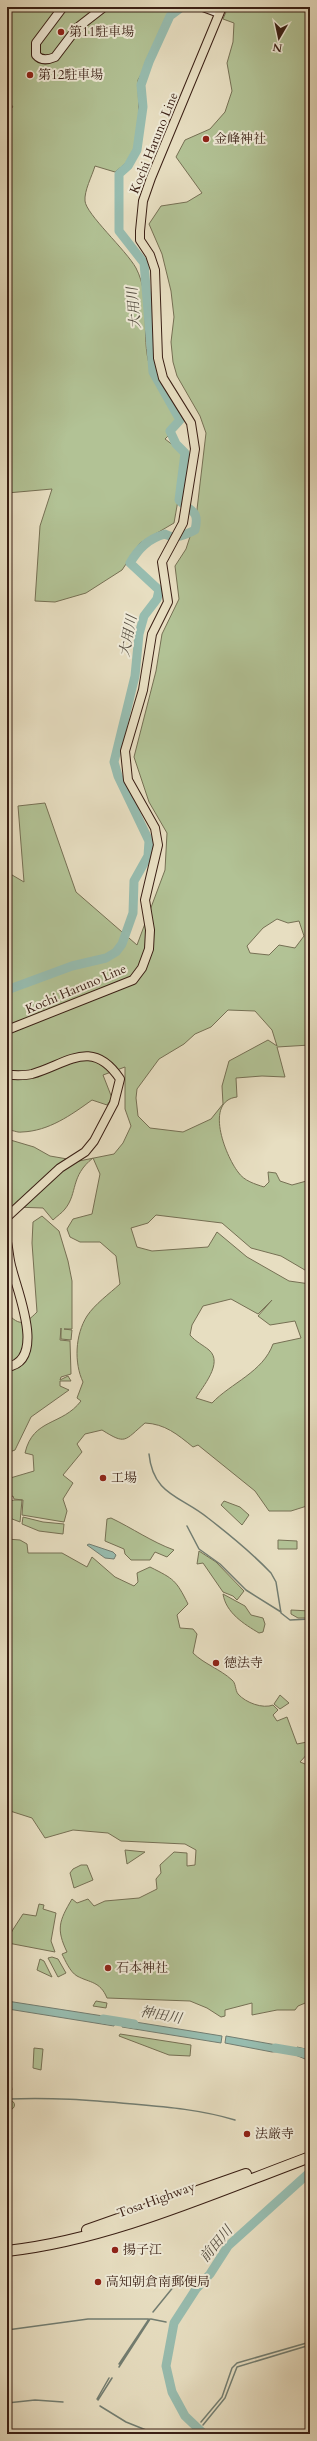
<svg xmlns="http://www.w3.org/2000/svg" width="317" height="2441" viewBox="0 0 317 2441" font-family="Cardo,'Noto Serif JP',serif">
  <rect width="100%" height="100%" fill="#e7dec1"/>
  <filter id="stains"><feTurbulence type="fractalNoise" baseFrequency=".005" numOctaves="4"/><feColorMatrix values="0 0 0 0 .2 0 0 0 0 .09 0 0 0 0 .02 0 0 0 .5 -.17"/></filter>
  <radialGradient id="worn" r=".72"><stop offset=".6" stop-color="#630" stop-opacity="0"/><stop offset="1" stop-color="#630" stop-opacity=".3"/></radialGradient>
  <!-- green -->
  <path fill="#b2c295" stroke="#767054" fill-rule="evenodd" d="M7 7 173 9 162 26 151 56 138 80 139 120 135 147 126 163 115 172 95 166C92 176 84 191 85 201 86 214 126 250 136 268 152 299 140 335 150 367 155 387 168 406 182 422L165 439 186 455 174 523 140 543 122 570 86 593 55 602 35 601 40 526 52 489 7 493V110L13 107 7 99Z
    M228 7H310V1045L277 1047 285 1077 262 1076 236 1078 237 1097C204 1101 225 1155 238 1172 244 1181 255 1184 264 1187L269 1182 268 1172 276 1173 280 1181 292 1185 310 1180V1273L281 1256 251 1248 222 1223 156 1215 148 1223 131 1228 137 1247 152 1251 208 1247 217 1232 247 1257 289 1281 310 1284V1505L291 1511H269L255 1491 198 1445 193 1447C177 1434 165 1424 145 1423 124 1441 126 1445 102 1430L85 1434 77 1444 82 1452 63 1475 73 1483 63 1499 67 1511 64 1522 22 1515 23 1500 14 1499 13 1496 7 1498V1479L34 1471 33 1455 25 1453C33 1418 62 1426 81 1401L77 1398 83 1382C74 1363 75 1335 87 1316 95 1304 109 1294 120 1284L116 1256 100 1242H80L70 1237 67 1229 73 1219 92 1214 100 1174 93 1158C70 1176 78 1193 65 1209 62 1213 57 1216 53 1220L43 1208 14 1207 7 1211V1139L34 1147 50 1156 79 1161 114 1154 123 1143 131 1126 125 1109V1067L103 1075 112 1098 107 1105 92 1100C71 1115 49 1131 22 1132 16 1133 13 1129 7 1131V872L24 882 18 806 45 803 76 892 137 945 165 870 167 833 149 802 134 757 156 671 162 634 179 599 175 566 186 549 196 518 206 433 200 416 177 376 173 362 171 342 174 317 171 291 162 254 149 224 161 206 187 202 202 193 176 157 185 140 210 129 225 112 232 91 227 63 233 42 234 23 223 19ZM277 919 288 923 299 921 304 936 295 948 279 945 269 955 250 953 247 946 263 928ZM228 1010 255 1011 272 1030 277 1046 268 1040 229 1061 222 1086 223 1104 211 1119 183 1132 150 1128 138 1116 136 1098 137 1089 159 1059 184 1044 195 1034 211 1027ZM231 1299 258 1314 272 1300 258 1316 270 1325 295 1321 301 1338 273 1344C263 1372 231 1383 212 1403L196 1398C202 1387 224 1363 209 1350 203 1345 196 1342 190 1335L192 1325 203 1306Z
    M42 1216 59 1231 68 1261 72 1281V1329H64L72 1330 71 1340 61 1339V1328L60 1340 70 1341 71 1374 61 1377 60 1380 68 1376 71 1381H60V1386L69 1390 31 1417 15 1450 7 1453V1313C20 1327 25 1324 37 1312L32 1243 33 1222Z
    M14 1500H22L20 1522 7 1517V1502Z
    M224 1501 240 1507 249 1515 242 1525 221 1505Z
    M23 1517 43 1522 64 1524 63 1534 39 1531 22 1524Z
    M111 1518C132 1528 152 1542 174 1550L167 1557 155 1552 150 1560H131L125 1554 124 1549 105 1541 107 1519Z
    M7 1539 20 1540 27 1544 28 1553H62L87 1567 92 1557 115 1577 134 1586 138 1582 137 1573 150 1567C174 1579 176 1580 188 1604L177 1615 180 1628 193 1629 197 1634 193 1653C204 1664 220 1669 232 1680 236 1683 235 1690 238 1694 246 1703 263 1709 273 1705L278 1710 273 1715 277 1721 287 1717 297 1744 307 1742 310 1751 300 1762 310 1766V2001L298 2006 295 2010H277L252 2015V2003L225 2010V2016L221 2017 207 2008 190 2001 107 1998C100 1981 90 1983 77 1976 70 1972 65 1960 62 1954L67 1952C56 1929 59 1921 72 1899L77 1903 88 1899 94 1906 105 1901 139 1898 157 1889 156 1879 161 1873 160 1865 174 1852 187 1853V1866L195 1865 196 1850 185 1844 121 1841 108 1833 73 1830 45 1838 32 1818 7 1810Z
    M278 1540 297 1541V1549H278Z
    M199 1551 216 1562 244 1591 237 1600 233 1596 223 1592 203 1563 197 1564Z
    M223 1594 245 1606 251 1615 263 1618 265 1624 263 1632 259 1633C244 1624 226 1613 223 1594Z
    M291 1610 310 1611V1618H298L291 1614Z
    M280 1695 289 1703 280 1709 274 1704Z
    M125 1850 145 1852 127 1864Z
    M81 1865H87L93 1880 74 1888 70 1873 73 1869Z
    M39 1904 44 1905 43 1909 56 1913 51 1941 55 1952 8 1943 12 1931 23 1914 36 1916Z
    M52 1957 58 1959 66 1973 58 1977 48 1958Z
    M40 1959 44 1961 52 1977 37 1970Z
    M96 2001 107 2003 106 2008 93 2006Z
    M120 2034 191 2045 190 2056 169 2055 119 2036Z
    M34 2048 43 2049 41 2070 33 2068Z
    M7 2057 12 2090 7 2091Z
    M5.5 2105a4.5 4.5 0 1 1 9 0a4.5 4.5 0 1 1-9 0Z"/>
  <!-- water -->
  <path fill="#97bcaf" stroke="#727d71" d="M89 1544 113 1552 116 1555 114 1559 105 1558 87 1545Z
    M7 2001 116 2018 114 2026 8 2009Z
    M123 2020 222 2036 221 2043 122 2027Z
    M226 2036 288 2047 285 2051 272 2052 225 2043Z
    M297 2047 310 2050V2061L293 2054Z"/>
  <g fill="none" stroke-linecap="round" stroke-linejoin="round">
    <!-- stream -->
    <path stroke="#727d71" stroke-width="1.5" d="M149 1454C153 1495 181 1496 208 1518 230 1535 252 1553 271 1573L276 1582 281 1613 290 1620 310 1619
      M187 1526 199 1549 220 1564 246 1590 281 1612
      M7 2099C51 2097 89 2100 133 2104 168 2107 202 2110 235 2120
      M153 2312 179 2280
      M151 2319 166 2322
      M171 2323H174
      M7 2330 88 2319H148
      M119 2364 149 2319
      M119 2367 150 2319
      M97 2399 109 2378
      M98 2400 112 2378
      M7 2403 35 2400 63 2402
      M100 2406 126 2422 146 2430
      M201 2422 222 2397 232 2368 237 2363 310 2342
      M203 2425 225 2398 237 2367 310 2345
      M152 2433 156 2434"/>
    <!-- river -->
    <path stroke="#97bcaf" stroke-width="9" d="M7 990 72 966 106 958 116 952 122 944 133 913 134 881 148 856 149 841 118 776 114 762 135 676 139 634 144 616 157 599 159 590 130 563C139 548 148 539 165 534 175 540 185 535 195 530 200 509 190 512 179 500L185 453 176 444 170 431 180 420 153 372 144 263 119 231V174L128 166 137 150 143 107 141 85 149 62 170 16 182 7
      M103 2019 134 2024
      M275 2048 310 2054
      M204 2434 185 2416 172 2392 166 2366 174 2323 196 2289 210 2274 228 2246 310 2172"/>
    <!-- secondary casing -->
    <g stroke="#3a1f14" stroke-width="10">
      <path id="secondary" d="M63 7 36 43V55C41 61 48 60 55 57L77 28 104 7
        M203 7 219 13"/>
    </g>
    <!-- primary casing -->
    <g stroke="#3a1f14" stroke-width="10">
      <path id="primary" d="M7 1030 133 980 142 968 149 949 150 930 145 900 158 845 155 828 128 780 125 751 143 690 152 634 168 602 162 562 183 523 195 449 191 423 163 378 158 358 155 270 150 255 140 240V231L143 201 151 178 222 7
        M7 1075C15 1075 24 1076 32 1074 67 1064 92 1037 120 1079L114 1103 94 1141 85 1152 60 1168 7 1217
        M7 1242C9 1251 9 1260 12 1269 17 1291 47 1361 7 1367"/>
    </g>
    <!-- highway casing -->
    <g stroke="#3a1f14" stroke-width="12">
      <path id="highway" d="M87 2230 246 2174
        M7 2251C109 2240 213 2193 310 2157"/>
    </g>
    <!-- secondary -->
    <use href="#secondary" stroke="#efead7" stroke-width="8"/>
    <!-- primary -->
    <use href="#primary" stroke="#e7dec1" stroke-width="8"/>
    <!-- highway -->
    <use href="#highway" stroke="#e7dec1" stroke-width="10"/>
  </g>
  <!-- markers -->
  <g fill="#8f2418" stroke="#efead7" stroke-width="1.5">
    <circle cx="61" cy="32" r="4"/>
    <circle cx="30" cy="75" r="4"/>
    <circle cx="206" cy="139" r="4"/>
    <circle cx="103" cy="1478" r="4"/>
    <circle cx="216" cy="1663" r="4"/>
    <circle cx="108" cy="1968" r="4"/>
    <circle cx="247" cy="2134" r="4"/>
    <circle cx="115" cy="2250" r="4"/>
    <circle cx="98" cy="2282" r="4"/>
  </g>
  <g text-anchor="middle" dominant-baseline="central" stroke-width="4" stroke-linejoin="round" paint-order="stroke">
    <!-- poi labels -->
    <g font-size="13" fill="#3a1f14" stroke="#efead7" text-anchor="start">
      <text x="69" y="32">第11駐車場</text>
      <text x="38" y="75">第12駐車場</text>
      <text x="214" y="139">金峰神社</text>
      <text x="111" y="1478">工場</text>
      <text x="224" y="1663">徳法寺</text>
      <text x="116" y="1968">石本神社</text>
      <text x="255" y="2134">法厳寺</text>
      <text x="123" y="2250">揚子江</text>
      <text x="106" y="2282">高知朝倉南郵便局</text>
    </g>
    <!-- street labels -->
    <g font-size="13" fill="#3a1f14" stroke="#efead7">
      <text transform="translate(154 143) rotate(-68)">Kochi Haruno Line</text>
      <text transform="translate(76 989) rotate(-23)">Kochi Haruno Line</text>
      <text transform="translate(156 2200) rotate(-20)">Tosa Highway</text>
    </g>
    <!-- water labels -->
    <g font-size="14" font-style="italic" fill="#564e42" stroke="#efead7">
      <text transform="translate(134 308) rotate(-95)">大用川</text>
      <text transform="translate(128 636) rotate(-79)">大用川</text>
      <text transform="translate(161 2015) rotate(10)">神田川</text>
      <text transform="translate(216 2244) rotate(-50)">前田川</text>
    </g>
  </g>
  <!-- margin -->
  <rect width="317" height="2441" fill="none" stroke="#e7dec1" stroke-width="24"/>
  <rect x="8" y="8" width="301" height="2425" fill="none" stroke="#3a1f14" stroke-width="2"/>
  <rect x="12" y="12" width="293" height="2417" fill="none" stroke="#3a1f14"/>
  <!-- north arrow -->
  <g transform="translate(279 38) rotate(189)" stroke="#efead7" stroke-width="3" paint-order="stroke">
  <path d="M0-3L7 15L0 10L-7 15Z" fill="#3a1f14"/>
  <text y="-6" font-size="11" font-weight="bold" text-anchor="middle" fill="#3a1f14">N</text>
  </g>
  <rect width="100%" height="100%" filter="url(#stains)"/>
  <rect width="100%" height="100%" fill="url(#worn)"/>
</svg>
